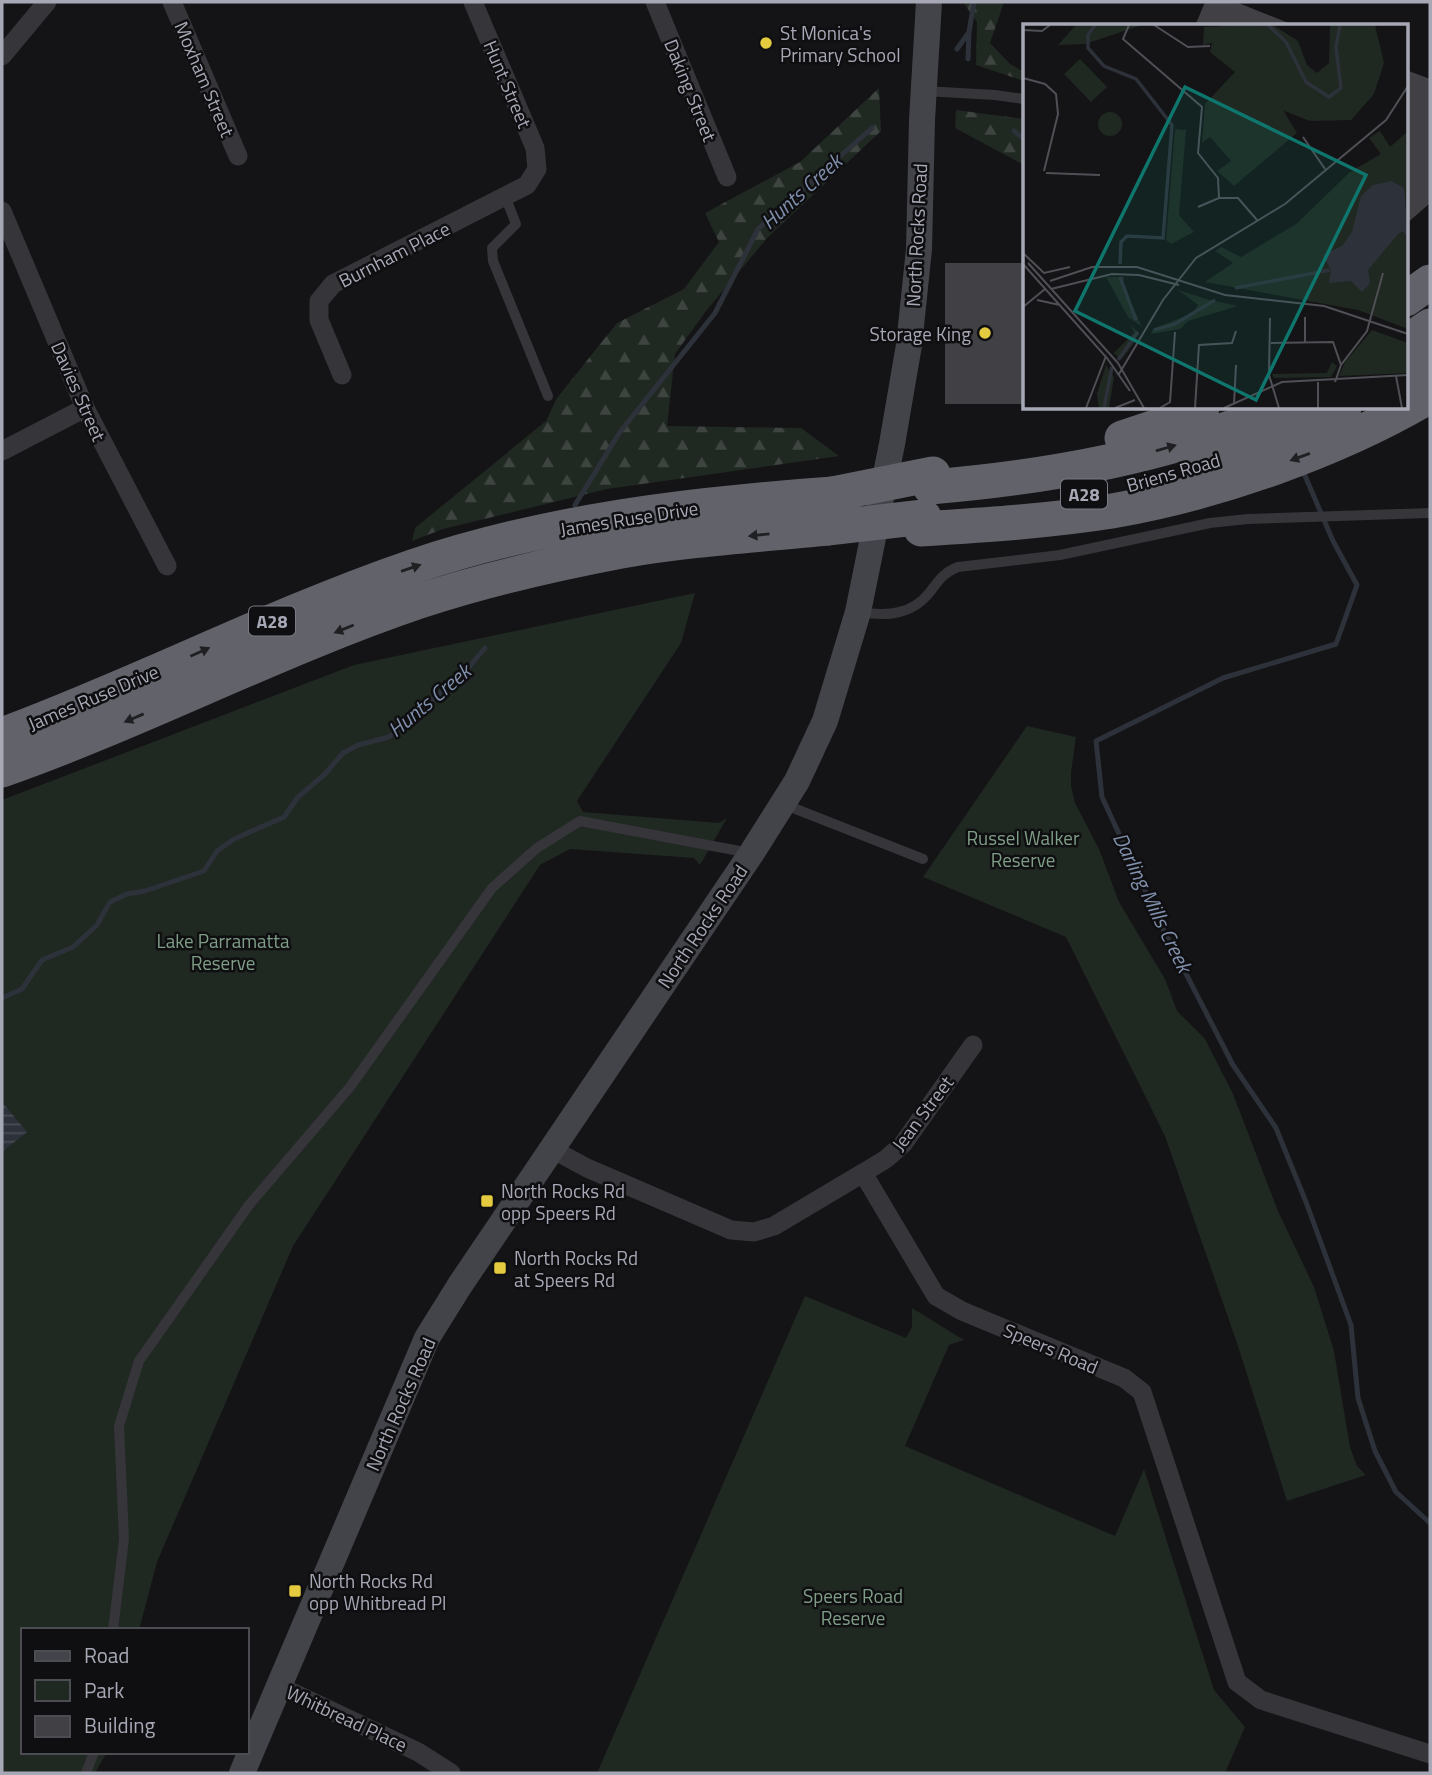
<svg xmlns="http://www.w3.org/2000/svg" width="1432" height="1775" viewBox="0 0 1432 1775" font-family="'Titillium Web',sans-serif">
  <defs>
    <pattern id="forest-firs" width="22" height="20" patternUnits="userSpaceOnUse" patternTransform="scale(1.75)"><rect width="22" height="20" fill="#202822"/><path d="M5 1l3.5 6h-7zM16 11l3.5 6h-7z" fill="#3e4440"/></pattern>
    <pattern id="water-rules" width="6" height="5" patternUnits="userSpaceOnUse" patternTransform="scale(1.75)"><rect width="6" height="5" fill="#2d323a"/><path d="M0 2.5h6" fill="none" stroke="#494d54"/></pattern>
  </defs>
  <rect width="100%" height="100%" fill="#141416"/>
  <!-- forest -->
  <path fill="url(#forest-firs)" d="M963 2H1004L990 43 1010 64 1024 72V81L976 65 977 22Z
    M879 88 881 131 768 237 706 311 675 354 667 426 801 428 839 456 607 489 443 529 412 541 415 528 546 421 557 398 617 323 684 289 719 242 705 213 800 162Z
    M956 110 1024 119V165L955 128Z"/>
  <!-- green -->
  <path fill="#202822" d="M695 593 681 643 577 801 583 812 719 823 727 818 700 865 694 858 570 849 540 865 293 1246 157 1562 139 1630H23V1752H107L95 1773H2V800L354 665Z
    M1027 726 1076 737 1071 772V786L1075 803 1099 849 1119 902 1165 979 1177 1011 1205 1039 1233 1094 1278 1211 1314 1287 1334 1351 1350 1447 1357 1466 1366 1475 1287 1501 1238 1346 1165 1136 1066 937 923 877Z
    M805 1296 906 1338 912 1327V1308L964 1340 949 1345 905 1446 1115 1536 1144 1469 1214 1690 1245 1727 1225 1773H597Z"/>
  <!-- water -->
  <path fill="url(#water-rules)" d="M2 1102 27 1132 2 1152Z"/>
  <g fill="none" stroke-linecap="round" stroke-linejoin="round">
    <!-- stream -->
    <path stroke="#2d323a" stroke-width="5" d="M957 49 969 32
      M968 59 969 32 974 2
      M1014 131 1024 139
      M1303 471 1333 541 1357 585 1336 644 1223 678 1096 741 1102 797 1163 929 1233 1065 1276 1128 1306 1202 1351 1325 1358 1398 1375 1451 1396 1492 1430 1523
      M575 505 620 432 715 313 758 229 872 128
      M2 998 22 989 42 960 73 947 97 925 110 902 127 894 145 891 204 871 217 851 234 839 284 817 298 797 324 775 343 753 358 745 389 737 464 673 485 648"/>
  </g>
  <!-- building -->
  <path fill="#414145" d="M1205 2H1236L1296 26H1195Z
    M1406 70 1430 79V200L1429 204 1406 224Z
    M945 263H1024V404H945Z"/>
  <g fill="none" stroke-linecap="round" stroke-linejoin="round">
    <!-- lane -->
    <path stroke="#35353a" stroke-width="10" d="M924 91 995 95 1024 99
      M505 196 516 224 492 248 493 261 548 396
      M859 612C886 616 911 616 930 592 939 580 943 573 958 567L1060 555 1210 523 1248 519 1430 513
      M783 804 923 859
      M113 1630 124 1539 119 1426 139 1361 249 1205 350 1087 492 888 537 848 580 821 750 853
      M86 1773 94 1752"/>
    <!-- street -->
    <path stroke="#35353a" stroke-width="19" d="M172 2 238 156
      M655 2 727 177
      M2 56 47 2
      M2 211 85 408 167 566
      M342 375 319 320V301L333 284 527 185 537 169 535 148 473 2
      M2 451 85 408
      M552 1149 587 1168 731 1230 754 1232 774 1226 863 1173 936 1296 962 1311 1124 1378 1142 1392 1237 1682 1261 1700 1430 1754
      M863 1173 886 1159 903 1144 973 1045
      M279 1686 418 1752 451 1773"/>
    <!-- secondary -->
    <path stroke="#43444a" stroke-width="26" d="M242 1773 427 1338 460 1285 751 854 797 781 825 721 858 612 892 444 909 345 919 249 922 120 929 2"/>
    <!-- highway -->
    <path stroke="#62626b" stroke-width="35" d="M1406 299 1430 282
      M1406 342 1430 326
      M1406 374 1430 358
      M1122 438 1167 423 1202 408
      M1198 466 1292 432 1344 408
      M930 487C1052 477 1170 455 1283 408
      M921 529C985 525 1049 521 1112 511 1217 493 1339 450 1430 396
      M2 735C140 684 272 615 412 567 548 521 691 504 833 494
      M2 770C144 720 278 649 420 601 486 579 553 564 621 551 689 539 759 535 827 528"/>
    <!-- highway-bridge -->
    <path stroke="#62626b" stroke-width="35" d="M833 494 933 474
      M827 528 924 517"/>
  </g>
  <!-- one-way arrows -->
  <defs><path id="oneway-solid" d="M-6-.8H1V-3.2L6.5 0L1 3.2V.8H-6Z" transform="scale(1.75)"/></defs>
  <g fill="#202023">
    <use href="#oneway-solid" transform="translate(1166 448) rotate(-16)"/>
    <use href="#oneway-solid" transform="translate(1300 457) rotate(160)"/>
    <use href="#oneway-solid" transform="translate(759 535) rotate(174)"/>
    <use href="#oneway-solid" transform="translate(411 568) rotate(-19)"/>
    <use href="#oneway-solid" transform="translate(344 629) rotate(158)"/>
    <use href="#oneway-solid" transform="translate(200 652) rotate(-24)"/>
    <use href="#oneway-solid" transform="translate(134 718) rotate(157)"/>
  </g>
  <!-- markers -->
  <g fill="#e3ca3e" stroke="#0f0f11" stroke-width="2.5">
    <circle cx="766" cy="43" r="7"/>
    <circle cx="985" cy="333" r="7"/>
    <rect x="480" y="1194" width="14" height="14" rx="3.5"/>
    <rect x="493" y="1261" width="14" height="14" rx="3.5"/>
    <rect x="288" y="1584" width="14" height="14" rx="3.5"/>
  </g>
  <g text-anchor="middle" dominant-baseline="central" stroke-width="5" stroke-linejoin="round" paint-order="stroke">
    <!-- shield labels -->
    <g fill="#0f0f11" stroke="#797a84" stroke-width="2">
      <rect x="1061" y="479.5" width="46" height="29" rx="5"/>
      <rect x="249" y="606.5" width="46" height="29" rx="5"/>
    </g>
    <g font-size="18" font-weight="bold" fill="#a7a8b5">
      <text x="1084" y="494">A28</text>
      <text x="272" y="621">A28</text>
    </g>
    <!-- poi labels -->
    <g font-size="19" fill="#a7a8b5" stroke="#0f0f11" text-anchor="start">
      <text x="780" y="32">St Monica's<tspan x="780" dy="22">Primary School</tspan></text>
      <text x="971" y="333" text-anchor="end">Storage King</text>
      <text x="501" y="1190">North Rocks Rd<tspan x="501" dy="22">opp Speers Rd</tspan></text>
      <text x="514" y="1257">North Rocks Rd<tspan x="514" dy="22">at Speers Rd</tspan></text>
      <text x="309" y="1580">North Rocks Rd<tspan x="309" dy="22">opp Whitbread Pl</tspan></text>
    </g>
    <!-- street labels -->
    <g font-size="19" fill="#a7a8b5" stroke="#0f0f11">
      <text transform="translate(205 79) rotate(67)">Moxham Street</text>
      <text transform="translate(508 84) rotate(67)">Hunt Street</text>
      <text transform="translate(691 90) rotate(68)">Daking Street</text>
      <text transform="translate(916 235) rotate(-87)">North Rocks Road</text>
      <text transform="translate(394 254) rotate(-27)">Burnham Place</text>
      <text transform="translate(79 391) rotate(66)">Davies Street</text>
      <text transform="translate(1173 472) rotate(-16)">Briens Road</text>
      <text transform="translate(629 518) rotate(-9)">James Ruse Drive</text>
      <text transform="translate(93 697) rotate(-23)">James Ruse Drive</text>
      <text transform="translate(702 926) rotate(-56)">North Rocks Road</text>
      <text transform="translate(922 1113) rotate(-53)">Jean Street</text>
      <text transform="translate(1051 1348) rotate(23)">Speers Road</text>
      <text transform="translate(400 1404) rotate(-66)">North Rocks Road</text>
      <text transform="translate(347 1718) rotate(25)">Whitbread Place</text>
    </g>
    <!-- park labels -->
    <g font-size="19" fill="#7f9e87" stroke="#0f0f11">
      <text x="1023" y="837">Russel Walker<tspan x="1023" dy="22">Reserve</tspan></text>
      <text x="223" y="940">Lake Parramatta<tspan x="223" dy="22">Reserve</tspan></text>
      <text x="853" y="1595">Speers Road<tspan x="853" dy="22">Reserve</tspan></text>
    </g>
    <!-- water labels -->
    <g font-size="21" font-style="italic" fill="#8090ad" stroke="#0f0f11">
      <text transform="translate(801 191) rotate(-42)">Hunts Creek</text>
      <text transform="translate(429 700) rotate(-40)">Hunts Creek</text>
      <text transform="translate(1153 902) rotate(64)">Darling Mills Creek</text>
    </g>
  </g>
  <!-- overview -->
  <g transform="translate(1023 24)">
    <rect width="385" height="385" fill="#141416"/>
    <path d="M309 338 314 342 308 353 251 354 249 350 304 349Z" fill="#202822"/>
    <path d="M53 1H119L62 20 35 21ZM177 1H250L275 17 284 41 294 49 306 39 307 1H352L361 39 351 70 328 96 287 97 259 86 197 2ZM83 253H101L100 261 119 303 105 293ZM155 266 187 276 215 282 165 297 157 305 128 310 130 305 170 289 175 281ZM108 301 114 307 112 318 98 336 91 329 111 309ZM83 341 91 353 86 384H76L74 370Z" fill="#202822"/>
    <path d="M231 1 254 12 262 22 265 35 260 86 274 109 211 162 194 147 208 137 187 113 179 119 182 80 212 48 187 28 189 19 180 21 181 3ZM57 35 84 63 68 78 41 50ZM75 100a12 12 0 1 1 24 0a12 12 0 1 1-24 0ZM152 105 163 106 156 191 171 208 148 220 143 216ZM357 107 367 123 385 107V305L335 286 182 258 210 239 192 227 198 223 218 233 273 200 327 148 358 130 346 114ZM349 306 385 319V349L316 352 322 338Z" fill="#202822"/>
    <path d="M368 157 381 164 385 214 380 207 375 210 345 246 347 259 339 268 328 257 306 259 308 246 300 231 319 222 329 208 338 172 350 161Z" fill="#2d323a"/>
    <path fill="none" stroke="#2d323a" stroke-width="3.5" d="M72 1 65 11V24L81 42 113 55 149 101 140 214 104 212 98 218 97 240M245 1 263 18 283 58 306 73 318 64 313 23 317 1M97 253 113 296M212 264 307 246M131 306 152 300 192 276M95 336 115 308M81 384 89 343"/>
    <path fill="none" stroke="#4f4f56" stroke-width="2" d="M106 1 100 15 179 83 175 129 195 154 196 174H215L234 196M131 1 165 23 187 22M0 6 19 7 27 1M0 54 22 60 33 70 35 90 21 147M280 113 302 145M23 149 77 151M175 183 196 174M0 229 21 249 47 243M5 239 95 339 121 384M0 240 84 334 107 367M27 257 69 243H114L202 271 301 282 385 310M28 265 89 250 116 251 156 261M14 276 37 281M0 283 22 265M247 294 246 351 256 384M282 318V293M248 319 310 318 318 341M96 350 140 276 173 234 262 180 363 96 385 62M373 352 379 384M295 358V384M312 358 318 341 344 307 360 249M211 380 213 341M63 384 83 332M92 384 112 376M137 384 147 378 152 308M172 384 176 321 209 319 213 307M201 384 259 358 385 351"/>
    <path fill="#0f766e" fill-opacity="0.15" stroke="#0f766e" stroke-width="3.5" d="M162 63 343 151 233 376 52 287Z"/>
    <rect width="385" height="385" fill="none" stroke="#a7a8b5" stroke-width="3.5"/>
  </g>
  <!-- border -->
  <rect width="1432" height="1775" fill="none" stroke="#a7a8b5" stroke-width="7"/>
  <!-- legend -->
  <rect x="21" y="1628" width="228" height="126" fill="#0f0f11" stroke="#4c4c53" stroke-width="2"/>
  <rect x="35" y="1651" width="35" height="10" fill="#43444a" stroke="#4c4c53" stroke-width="2"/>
  <text x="84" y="1663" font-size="21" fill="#a7a8b5">Road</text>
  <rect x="35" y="1680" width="35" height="21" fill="#202822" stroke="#4c4c53" stroke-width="2"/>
  <text x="84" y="1698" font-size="21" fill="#a7a8b5">Park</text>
  <rect x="35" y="1716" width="35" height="21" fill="#414145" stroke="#4c4c53" stroke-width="2"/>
  <text x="84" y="1733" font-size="21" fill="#a7a8b5">Building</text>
</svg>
